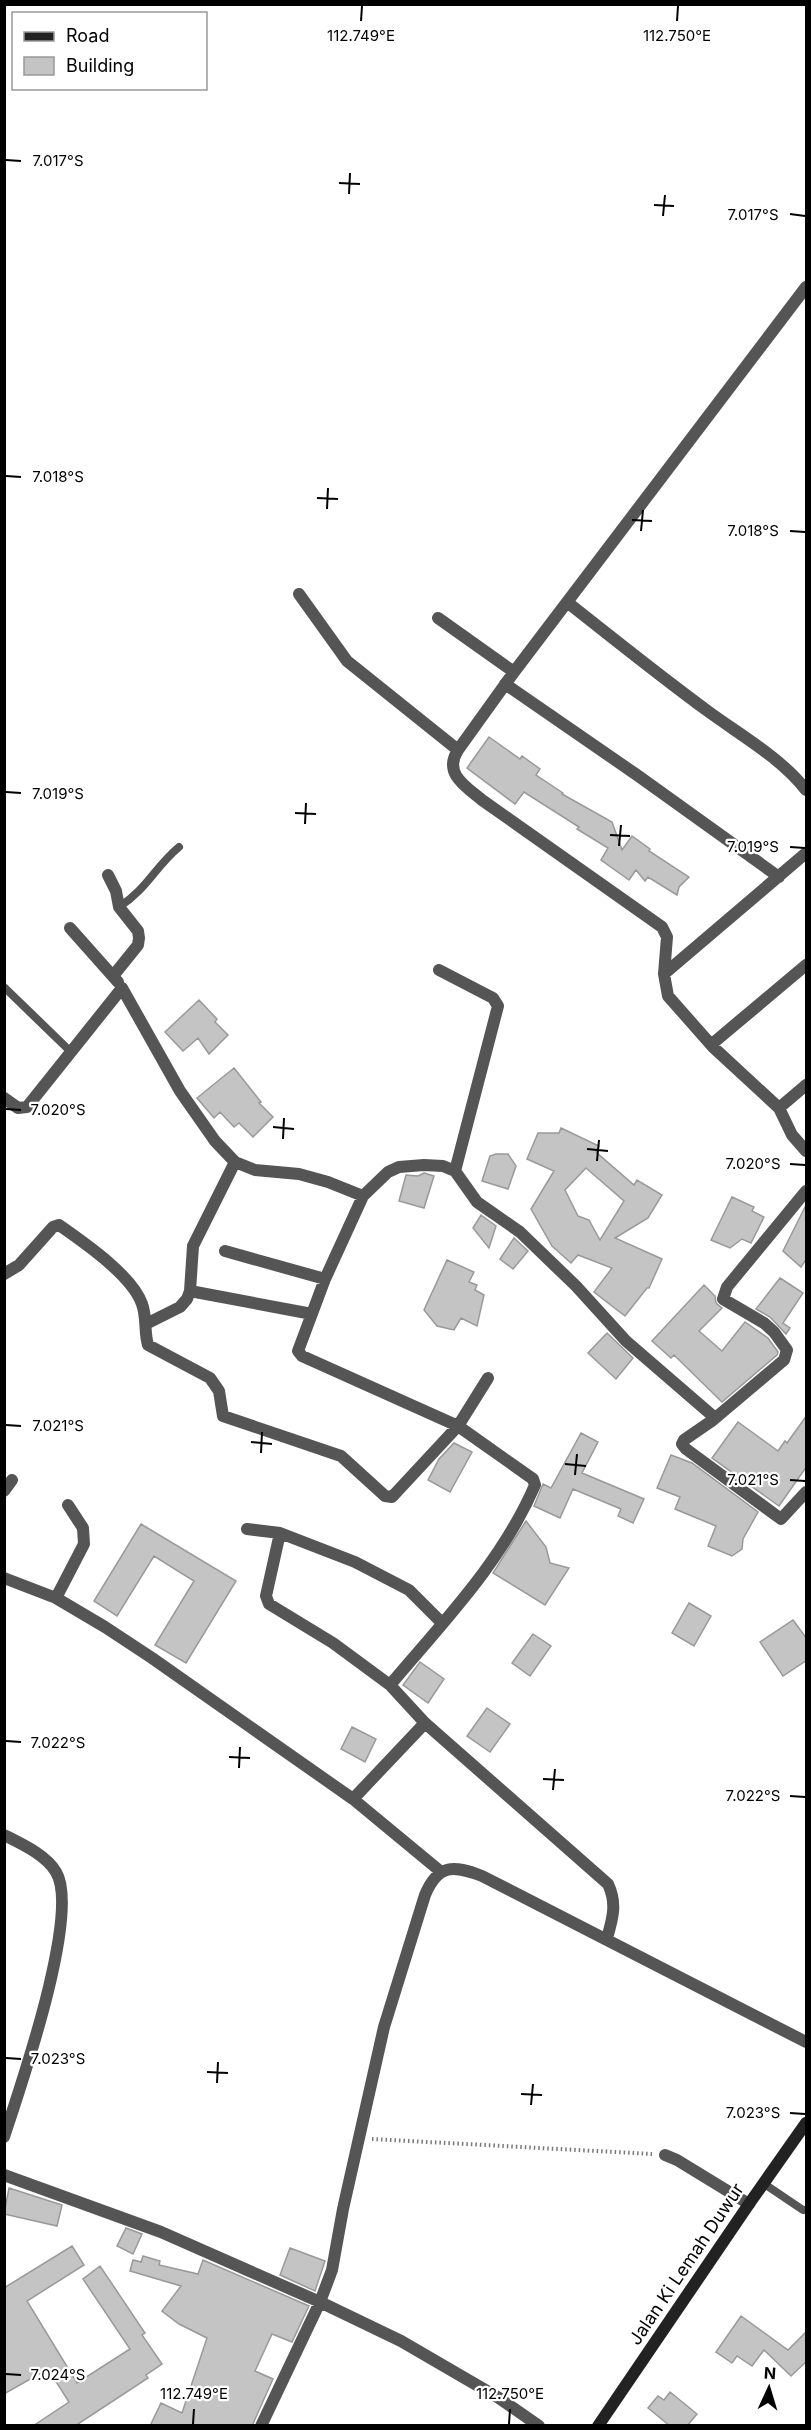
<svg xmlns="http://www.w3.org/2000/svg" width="811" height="2430" viewBox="0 0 811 2430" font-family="Inter,sans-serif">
  <rect width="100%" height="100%" fill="#fff"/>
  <!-- building -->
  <path fill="#c4c4c4" stroke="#999" stroke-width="1.5" fill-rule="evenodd" d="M489 737 520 759 522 756 540 769 536 775 563 793 562 794 612 822 622 850 632 836 650 849 649 851 689 877 679 887 677 895 648 877 645 881 636 870 629 880 601 860 608 848 577 829 579 827 524 792 515 804 467 768Z
    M199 1000 217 1019 215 1022 228 1035 209 1054 198 1038 183 1051 165 1032Z
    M234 1068 261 1102 259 1103 273 1117 253 1137 239 1123 234 1127 220 1112 214 1118 197 1098Z
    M561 1128 599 1146 596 1152 634 1185 637 1180 662 1195 648 1218 615 1238 662 1259 649 1288H647L625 1316 594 1292 612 1268 578 1255 571 1263 552 1246 531 1209 554 1171 527 1159 538 1133H559ZM586 1168 624 1201 600 1240 589 1220 578 1216 565 1190Z
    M496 1154H508L516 1166 508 1189 482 1181 490 1156Z
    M424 1173 434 1176 424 1208 399 1201 406 1175 418 1176Z
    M732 1197 754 1207 752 1211 764 1217 751 1243 742 1239 730 1248 711 1240Z
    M807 1203V1258L801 1267 783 1251Z
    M481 1215 496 1226 489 1248 473 1228Z
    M514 1238 528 1251 513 1269 500 1259Z
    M447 1260 474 1272 469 1282 477 1285 475 1290 484 1295 477 1326 461 1318 454 1330 437 1326 424 1310Z
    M780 1278 803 1293 783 1323 790 1328 786 1334 770 1317 756 1309Z
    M704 1285 715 1296 716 1303 722 1308 699 1331 722 1351 745 1322 768 1338 778 1352 777 1355 722 1402 674 1355 671 1358 652 1341Z
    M607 1333 633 1358 616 1379 588 1353Z
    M807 1415V1466L779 1506 712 1458 738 1422 778 1451 785 1441 787 1443Z
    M581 1433 598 1442 582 1473 644 1499 633 1523 618 1516 621 1509 573 1489 560 1518 534 1506 543 1484 551 1488Z
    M454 1443 472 1452 450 1492 428 1480 439 1459Z
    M671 1455 692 1463 758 1512 743 1539 742 1549 732 1556 708 1546 716 1526 675 1509 680 1497 657 1488Z
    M526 1521 546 1547 550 1563 569 1568 545 1605 493 1573Z
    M141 1524 236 1581 186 1663 155 1645 194 1581 154 1556 117 1616 94 1601Z
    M689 1603 711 1616 694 1646 672 1633Z
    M793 1620 807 1639V1660L783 1676 760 1642Z
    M533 1634 551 1646 530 1676 512 1663Z
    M420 1662 444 1679 428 1703 403 1685Z
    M487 1708 510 1724 490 1752 467 1736Z
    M352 1727 376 1739 365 1762 341 1749Z
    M9 2188 62 2205 57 2226 4 2214Z
    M126 2228 142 2234 133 2254 117 2246Z
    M72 2246 84 2265 27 2301 77 2383 130 2349 83 2279 100 2266 145 2333 142 2335 162 2364 146 2375 148 2378 75 2426H33L69 2402 48 2369 4 2394V2288Z
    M290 2248 325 2261 315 2291 280 2275Z
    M143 2256 160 2261 159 2265 198 2274 203 2260 309 2306 292 2342 272 2334 255 2371 273 2379 252 2426H150L161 2403 182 2413 207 2338 179 2324 162 2311 181 2286 130 2271 133 2260 141 2262Z
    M741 2316 788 2350 807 2331V2361L791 2376 764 2350 752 2366 737 2356 732 2363 716 2352Z
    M670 2392 697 2414 687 2426H670L648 2408 658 2396 664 2400Z"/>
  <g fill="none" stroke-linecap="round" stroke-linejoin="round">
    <!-- path -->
    <path stroke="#777" stroke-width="4" stroke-dasharray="1.5 3" stroke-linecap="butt" d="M372 2139 652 2154"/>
    <!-- service -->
    <path stroke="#555" stroke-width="8" d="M119 907C147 889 155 867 179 847
      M4 987 71 1052
      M763 2183 803 2210H806"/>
    <!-- minor -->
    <path stroke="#555" stroke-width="12" d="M806 287 514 672 458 750C443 773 465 786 482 800L662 927 667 937 664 974 668 996 713 1047 779 1108 792 1135 806 1151
      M299 594 347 661 458 750
      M567 602C614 639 661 677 709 712 742 736 781 758 806 790
      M438 618 514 672
      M505 684 637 775 779 877
      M108 875 116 891 119 907 138 931 139 938 138 945 113 976
      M70 928 118 982
      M439 970 493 998 498 1006 455 1171
      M664 974 806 853
      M712 1044 806 965
      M4 1098 18 1108 27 1107 122 988 180 1091 215 1141 235 1162 255 1170 299 1174 328 1182 363 1196
      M779 1108 806 1085
      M806 1191 727 1287 723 1299 764 1323 774 1332 787 1350 784 1360 713 1420 684 1440 682 1444 686 1449 781 1519 806 1492
      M225 1251 325 1279
      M4 1274 19 1265 53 1227 59 1225C83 1242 132 1275 142 1304 147 1317 144 1332 148 1345L210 1378 219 1391 223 1416 341 1456 385 1496 392 1497 458 1426 302 1356 298 1351 325 1279 363 1196 388 1172 399 1167 424 1165 443 1166 455 1171 477 1202 520 1232 576 1286 626 1341 714 1417
      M190 1291 312 1314
      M146 1324 180 1307 187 1299 190 1291 193 1246 235 1162
      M4 1491 12 1480
      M247 1529 280 1533 355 1562 409 1590 442 1623
      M280 1533 266 1596 269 1604 333 1643 390 1685 425 1723 608 1884C617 1903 613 1918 607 1938
      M4 1578 56 1598 105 1627 152 1658 353 1799 440 1871
      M56 1598 84 1544 83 1528 68 1505
      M390 1685C443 1622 502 1562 535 1485L533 1479 458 1426 488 1378
      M353 1799 425 1723
      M4 1835C22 1844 46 1855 56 1872 81 1913 20 2088 4 2137
      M665 2155 677 2160 749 2204
      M4 2175 161 2232 320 2302 401 2341 499 2398 539 2426
      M261 2426 320 2302 332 2270 343 2209 384 2027 425 1895C438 1864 453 1865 482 1876L806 2042"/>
    <!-- secondary -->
    <path stroke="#222" stroke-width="12" d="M598 2426 749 2204 806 2123"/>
  </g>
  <!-- ticks -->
  <path fill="none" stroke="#000" stroke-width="2" d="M361 21 362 6M677 21 678 6M6 160 21 161M339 183 360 184M349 194 350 173M654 205 674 206M790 214 805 216M663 216 665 195M6 476 21 477M317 498 338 499M327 509 328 488M632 520 652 521M641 531 643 510M790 531 805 532M6 792 21 793M295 813 316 814M305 824 306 803M610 835 630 836M619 846 621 825M790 847 805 848M6 1109 21 1110M273 1127 294 1129M283 1139 284 1118M587 1149 608 1151M597 1161 599 1140M790 1164 805 1165M6 1425 21 1426M251 1442 272 1444M261 1453 262 1432M565 1464 586 1466M575 1475 577 1454M790 1480 805 1481M6 1741 21 1742M229 1757 250 1758M239 1768 240 1747M543 1779 564 1780M553 1790 555 1769M790 1796 805 1797M6 2058 21 2059M207 2072 228 2073M217 2083 218 2062M521 2094 542 2095M531 2105 533 2084M790 2113 805 2114M6 2374 21 2375M193 2424 194 2409M509 2424 510 2409"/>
  <g text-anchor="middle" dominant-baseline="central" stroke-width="4.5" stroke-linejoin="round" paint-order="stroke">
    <!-- street labels -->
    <g font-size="18" fill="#000" stroke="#fff">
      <text transform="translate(686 2264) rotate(-56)">Jalan Ki Lemah Duwur</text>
    </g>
  </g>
  <g font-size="15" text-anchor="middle" fill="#000" stroke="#fff" stroke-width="4.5" stroke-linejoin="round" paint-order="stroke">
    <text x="361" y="41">112.749°E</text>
    <text x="677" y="41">112.750°E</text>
    <text x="58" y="166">7.017°S</text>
    <text x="753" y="220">7.017°S</text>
    <text x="58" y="482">7.018°S</text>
    <text x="753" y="536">7.018°S</text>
    <text x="58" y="799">7.019°S</text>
    <text x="753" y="852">7.019°S</text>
    <text x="58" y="1115">7.020°S</text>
    <text x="753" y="1169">7.020°S</text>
    <text x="58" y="1431">7.021°S</text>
    <text x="753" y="1485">7.021°S</text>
    <text x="58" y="1748">7.022°S</text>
    <text x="753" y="1801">7.022°S</text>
    <text x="58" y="2064">7.023°S</text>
    <text x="753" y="2118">7.023°S</text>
    <text x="58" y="2380">7.024°S</text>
    <text x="194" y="2399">112.749°E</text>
    <text x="510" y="2399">112.750°E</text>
  </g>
  <!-- border -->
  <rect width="811" height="2430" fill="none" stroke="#000000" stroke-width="12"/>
  <!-- legend -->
  <rect x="12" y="12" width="195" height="78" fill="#ffffff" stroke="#999999" stroke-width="1.5"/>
  <rect x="24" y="32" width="30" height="9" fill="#222222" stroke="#999999" stroke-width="1.5"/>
  <text x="66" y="42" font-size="18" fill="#000000">Road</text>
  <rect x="24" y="57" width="30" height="18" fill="#c4c4c4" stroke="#999999" stroke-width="1.5"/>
  <text x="66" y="72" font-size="18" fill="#000000">Building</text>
  <!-- north arrow -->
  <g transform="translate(769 2388) rotate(4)" stroke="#ffffff" stroke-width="4.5" paint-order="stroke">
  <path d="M0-4.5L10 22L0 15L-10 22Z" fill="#000000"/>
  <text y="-9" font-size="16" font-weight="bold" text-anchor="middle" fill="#000000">N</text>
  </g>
</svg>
